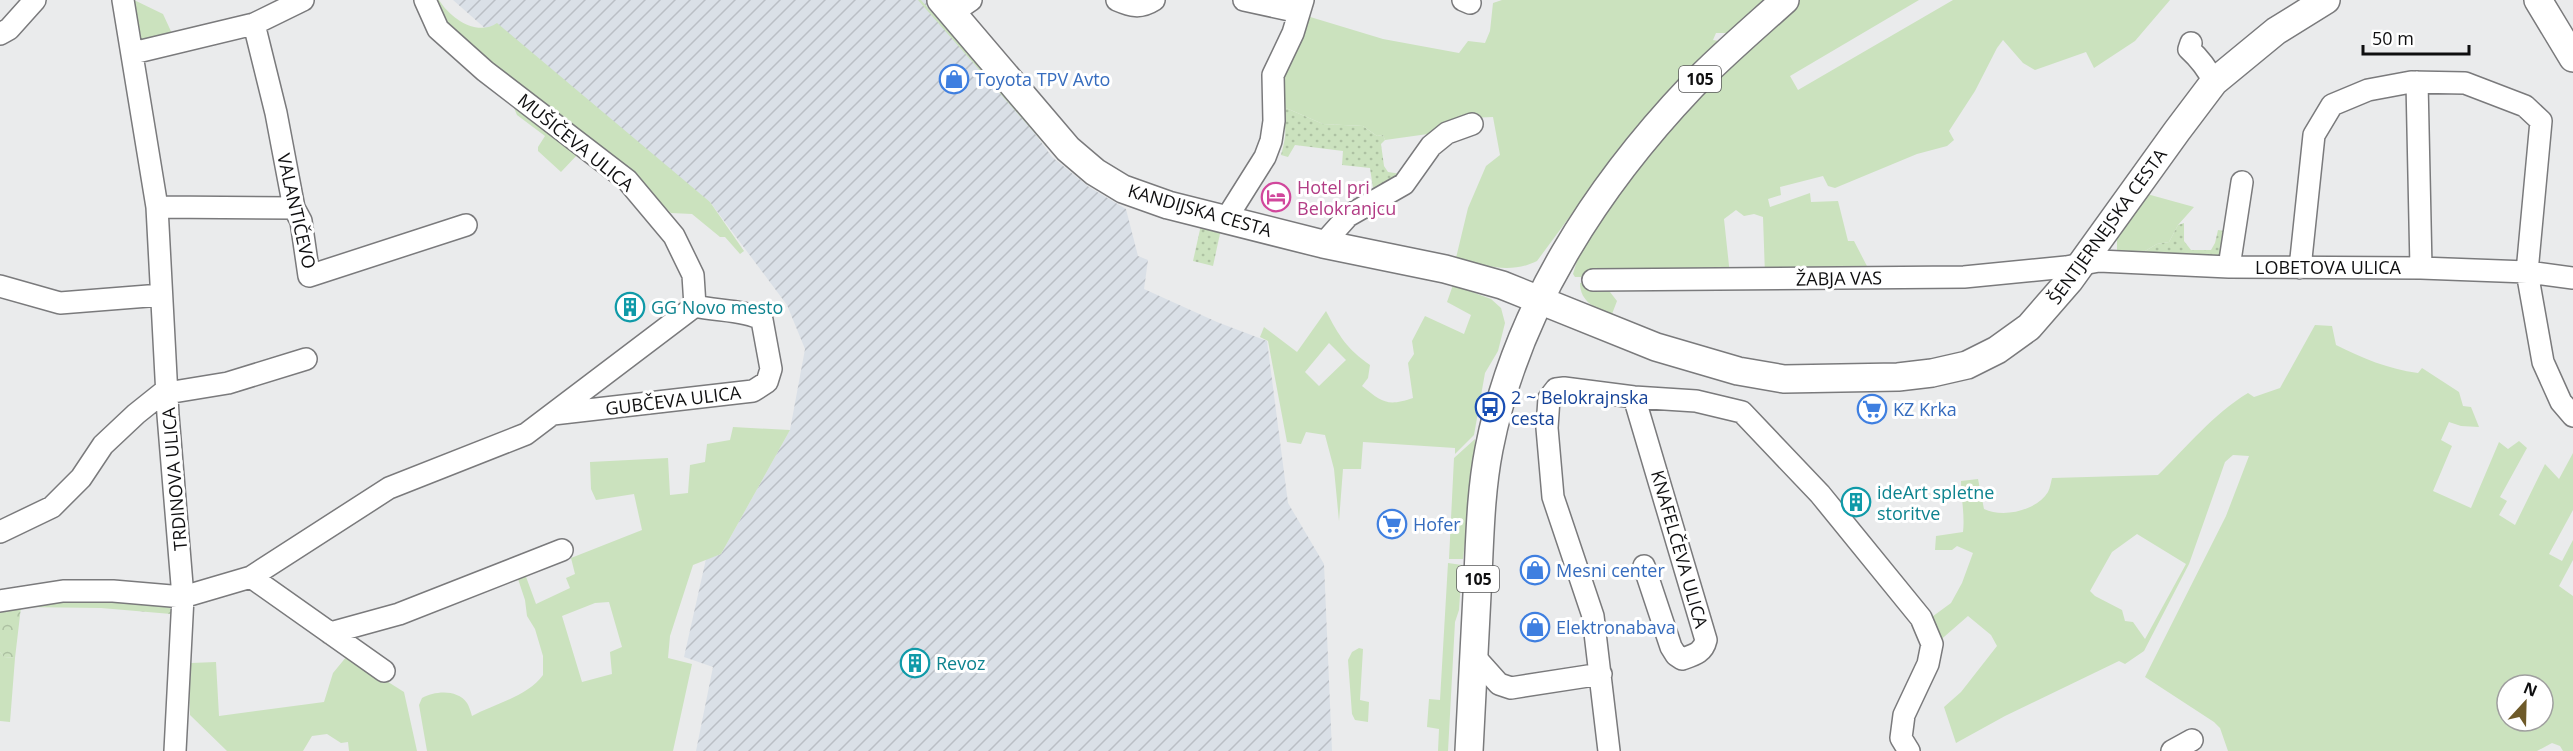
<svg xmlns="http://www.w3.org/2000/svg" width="2573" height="751" viewBox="0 0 2573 751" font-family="'Open Sans',sans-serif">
  <defs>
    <pattern id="industrial-furrows" width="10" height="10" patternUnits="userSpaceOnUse" patternTransform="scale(1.5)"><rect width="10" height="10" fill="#dae0e7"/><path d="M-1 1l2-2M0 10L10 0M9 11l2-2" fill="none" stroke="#babfc5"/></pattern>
    <pattern id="forest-crowns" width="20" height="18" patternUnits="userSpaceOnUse" patternTransform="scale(1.5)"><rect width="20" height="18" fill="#cbe2be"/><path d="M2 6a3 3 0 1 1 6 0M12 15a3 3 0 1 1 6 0" fill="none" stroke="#adc1a2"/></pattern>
    <pattern id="garden-dots" width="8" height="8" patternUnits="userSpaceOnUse" patternTransform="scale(1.5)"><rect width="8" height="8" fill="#cbe2be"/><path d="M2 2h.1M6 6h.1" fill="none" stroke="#adc1a2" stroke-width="1.8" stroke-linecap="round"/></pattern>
  </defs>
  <rect width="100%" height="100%" fill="#eaebec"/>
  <!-- industrial -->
  <path fill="url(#industrial-furrows)" d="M453 0H932L977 54 1052 157 1089 187 1126 209 1138 256 1148 260 1144 289 1217 322 1267 341 1288 503 1324 564 1332 751H696L713 667 684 657 706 559 721 554 790 430 805 349 787 305 710 202 530 68Z"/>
  <!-- green -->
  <path fill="#cbe2be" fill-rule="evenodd" d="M134 0 163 14 175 40 142 43Z
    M433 0H439C450 18 477 37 497 23L710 202 744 251 740 254 725 237H720L692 214 671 213C648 190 617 149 586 139L457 35 441 16Z
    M918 0H921L1047 144 1046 146Z
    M1502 0H1767L1728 33H1716L1713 40 1719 41 1599 177 1537 261C1509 275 1484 265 1456 258L1468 208 1486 166 1500 155 1493 117 1469 118 1435 133 1385 140 1383 135 1377 136 1363 126 1323 124 1279 105 1277 89 1307 16 1383 39 1459 53 1468 41 1485 43 1490 31 1493 3Z
    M1797 0H1919L1790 76 1798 90 1953 0H2170L2135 41 2094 68 2086 52 2035 70 2023 63 2003 40 1997 48 1975 91 1949 131 1954 140 1947 146 1917 154 1835 188 1828 186 1823 176 1780 187 1781 195 1768 199 1770 207 1810 193 1811 202 1838 201 1848 241H1854L1869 270 1765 275 1763 217 1754 214 1744 216 1736 210 1724 219 1730 275 1575 277 1573 274C1592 202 1658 139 1709 87 1739 58 1768 29 1797 0Z
    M512 103 578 154 561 172 538 151V147L545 136 517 115Z
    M2147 194 2194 207 2178 225 2169 242 2157 244 2133 258 2124 256 2117 251V236Z
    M1608 281 1610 292 1617 301 1612 314C1596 309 1580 302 1580 283Z
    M1453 285 1491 299 1501 308 1505 323 1498 351 1485 373 1474 435 1455 454V448L1363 442 1361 469H1343L1339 521 1334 469 1325 435 1306 432 1301 444 1287 442 1268 341 1260 337 1264 327 1297 352 1326 311C1339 336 1347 349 1370 365L1368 378 1362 386C1382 402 1387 407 1413 398L1408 363 1414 354 1412 341 1425 316 1464 334 1471 315 1447 302ZM1329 343 1346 360 1319 386 1305 372Z
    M2315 325 2332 326 2336 345C2362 358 2388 369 2418 373L2422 368 2459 392 2463 406 2471 407 2479 427 2461 426 2449 422 2441 440 2452 446 2433 491 2471 508 2499 442 2508 449 2519 441 2527 448 2500 497 2507 501 2499 515 2515 525 2545 464 2559 479 2573 453V510L2549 554 2562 561 2573 540V560L2559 586 2573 596V751H2563L2560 746 2552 743 2537 751H2228L2220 728 2214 722 2145 677 2226 516 2249 456 2233 455 2225 462 2189 564 2144 651 2125 664 2119 661 2005 716 1956 743 1944 707 1961 692 1997 646 1991 635 1968 616 1937 643 1925 622 1951 603 1962 583 1973 553 1957 546 1952 550H1935L1936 536 1963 532C1965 516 1961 497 1961 481L1978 479 1984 509C2003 518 2036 511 2048 492 2050 488 2051 482 2052 478L2158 475C2187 447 2213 414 2248 393L2254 397 2280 388ZM2137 534 2186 564 2145 639 2133 622 2125 621 2122 610 2095 596 2090 591 2112 552ZM2507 685H2543V721H2507Z
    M733 427 790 430 721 554 693 565 670 636 668 658 692 664 673 751H427L419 705 422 698C435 691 457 689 467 703 469 706 471 712 472 716 495 704 528 696 543 675V656L535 629 527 616 525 600 517 576 525 574 536 604 570 588 566 578 575 574 571 558 642 530 634 494 596 500 591 489 590 462 668 458 670 495 688 493 690 465 705 462 707 444 730 440ZM609 602 622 647 610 652 612 674 582 682 562 616 595 603Z
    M1475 439 1476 452 1463 559H1449L1454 458Z
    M1448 563 1462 565 1459 610 1455 622 1448 751H1438L1439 729 1427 727 1429 699 1440 700Z
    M1359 648 1363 649 1360 700 1369 702 1368 722 1355 720 1352 714 1348 660 1352 652Z
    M0 652 4 657 15 658 10 722 0 721Z
    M347 656 404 692 417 751H349L348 742 341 743 327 734 312 736 303 751H227L190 715 189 683 191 663 216 662 219 716 324 702 333 673Z"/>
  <!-- forest -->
  <path fill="url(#forest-crowns)" d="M5 590 170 601 171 614 101 608 21 607 15 658 4 657 0 652V604Z"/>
  <!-- garden -->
  <path fill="url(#garden-dots)" d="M1279 105 1323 124 1363 126 1377 136 1383 135 1385 140 1381 144 1384 166 1388 172 1408 175 1374 195 1370 168 1342 165 1343 151 1295 145 1288 157 1281 155C1287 134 1287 126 1279 105Z
    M2184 223V241L2191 250H2211L2215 243 2218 230 2232 232 2226 259 2140 254 2157 244 2169 242 2178 225Z
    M1201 225 1221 229 1213 266 1193 261Z"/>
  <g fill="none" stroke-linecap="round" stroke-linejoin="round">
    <!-- minor casing -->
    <g stroke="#7a7a7c" stroke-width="24">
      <path id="minor" d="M123 0 157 207 168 415 183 597 175 751
        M425 0 438 29 485 71 627 180 674 236 693 275 695 306
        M1117 0C1131 6 1140 9 1154 0
        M1244 0 1299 12
        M1463 0 1470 3
        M952 13 971 0
        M254 24 276 113 294 208 301 221 309 276 466 225
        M0 34 9 29 35 0
        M2191 43 2189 49C2200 59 2208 70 2214 82
        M133 53 254 24 303 0
        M2417 82 2421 268
        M157 207 294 208
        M1226 219 1265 157 1271 141 1274 121 1273 75 1293 33 1303 0
        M1323 244 1348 216 1404 184 1431 146 1447 133 1472 124
        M2229 267 2242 182
        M2300 268 2314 135 2332 105 2368 90 2411 82 2465 83 2525 106 2541 121 2527 272 2543 362 2561 402 2573 416
        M1593 280 1964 277 2066 267 2099 261 2229 267 2421 268 2527 272 2573 278
        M0 286 60 303 161 295
        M167 393 228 383 306 359
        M1634 397 1706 640C1703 653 1694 655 1682 659L1676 655 1671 647 1644 566
        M553 414 753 391 767 382 771 369 762 320C748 310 715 311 695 306
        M0 532 52 507 81 478 103 445 136 414 166 390
        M251 577 384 671
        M0 601 63 591H113L183 597 251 577 389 488 526 434 695 306
        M330 633 399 614 562 550
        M1474 656 1499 684 1511 688 1601 674
        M1609 751 1593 616 1553 497 1547 428 1549 398 1556 389 1564 388 1634 397 1696 401 1742 412 1780 452 1820 494 1921 618 1932 644 1928 664 1904 715 1901 738 1909 751
        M2172 751 2192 740"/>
    </g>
    <!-- major casing -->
    <g stroke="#7a7a7c" stroke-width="30">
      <path id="major" d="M941 0 1068 149 1095 172 1123 189 1168 205 1323 244 1445 269 1502 285 1656 347 1738 371 1784 379 1898 377 1932 373 1967 365 1997 350 2029 327 2069 281 2177 131 2214 82 2276 31 2326 0
        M2538 0 2573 58
        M1469 751C1472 692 1475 633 1478 575 1480 532 1481 490 1489 449 1516 310 1596 187 1692 86 1721 56 1754 28 1785 0"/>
    </g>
    <!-- minor -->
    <use href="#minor" stroke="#fff" stroke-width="21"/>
    <!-- major -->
    <use href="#major" stroke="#fff" stroke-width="27"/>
  </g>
  <!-- icons -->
  <defs>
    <g id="shop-ring" transform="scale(1.5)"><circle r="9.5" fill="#fff" stroke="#3f7fe0" stroke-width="1.5"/><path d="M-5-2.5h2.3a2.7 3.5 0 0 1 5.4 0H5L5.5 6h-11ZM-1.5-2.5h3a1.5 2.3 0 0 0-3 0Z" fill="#3f7fe0"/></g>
    <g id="hotel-ring" transform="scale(1.5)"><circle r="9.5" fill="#fff" stroke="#d1479c" stroke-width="1.5"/><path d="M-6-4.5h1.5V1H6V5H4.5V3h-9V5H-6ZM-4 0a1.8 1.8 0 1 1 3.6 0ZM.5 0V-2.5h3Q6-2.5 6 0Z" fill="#d1479c"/></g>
    <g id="building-ring" transform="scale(1.5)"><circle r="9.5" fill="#fff" stroke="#0f9aa8" stroke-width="1.5"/><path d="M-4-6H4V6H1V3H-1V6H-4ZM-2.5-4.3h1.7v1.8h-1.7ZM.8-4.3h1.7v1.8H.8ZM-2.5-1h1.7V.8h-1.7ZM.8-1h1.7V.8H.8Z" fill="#0f9aa8"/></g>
    <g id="bus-ring" transform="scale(1.5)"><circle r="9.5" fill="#fff" stroke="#1a4fb4" stroke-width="1.5"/><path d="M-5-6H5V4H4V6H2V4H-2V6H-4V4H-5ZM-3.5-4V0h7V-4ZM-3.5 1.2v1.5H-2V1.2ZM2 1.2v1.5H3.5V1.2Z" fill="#1a4fb4"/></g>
    <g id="supermarket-ring" transform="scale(1.5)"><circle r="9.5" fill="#fff" stroke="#3f7fe0" stroke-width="1.5"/><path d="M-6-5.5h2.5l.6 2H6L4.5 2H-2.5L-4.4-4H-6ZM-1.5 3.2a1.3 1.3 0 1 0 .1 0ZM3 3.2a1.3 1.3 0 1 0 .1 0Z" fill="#3f7fe0"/></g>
  </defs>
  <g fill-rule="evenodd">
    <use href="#shop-ring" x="954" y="79"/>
    <use href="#hotel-ring" x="1276" y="197"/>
    <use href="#building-ring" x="630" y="307"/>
    <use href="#bus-ring" x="1490" y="407"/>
    <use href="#supermarket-ring" x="1872" y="409"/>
    <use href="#building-ring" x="1856" y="502"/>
    <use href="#supermarket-ring" x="1392" y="524"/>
    <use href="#shop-ring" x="1535" y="570"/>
    <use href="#shop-ring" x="1535" y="627"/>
    <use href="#building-ring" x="915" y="663"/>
  </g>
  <g text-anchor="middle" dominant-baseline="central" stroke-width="6" stroke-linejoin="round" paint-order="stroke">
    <!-- shield labels -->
    <g fill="#fff" stroke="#575758" stroke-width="1.5">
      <rect x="1679" y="66" width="42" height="26" rx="4.5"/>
      <rect x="1457" y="566" width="42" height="26" rx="4.5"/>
    </g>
    <g font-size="16" font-weight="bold" fill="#0f0f10">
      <text x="1700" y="79">105</text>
      <text x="1478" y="579">105</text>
    </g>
    <!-- shop labels -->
    <g font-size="18" fill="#366cbe" stroke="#fff" text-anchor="start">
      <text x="975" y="79">Toyota TPV Avto</text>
      <text x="1893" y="409">KZ Krka</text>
      <text x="1413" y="524">Hofer</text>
      <text x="1556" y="570">Mesni center</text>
      <text x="1556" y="627">Elektronabava</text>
    </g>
    <!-- street labels -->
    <g font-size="18" fill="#0f0f10" stroke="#fff">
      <text transform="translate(576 142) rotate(39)">MUŠIČEVA ULICA</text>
      <text transform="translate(1200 210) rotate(16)">KANDIJSKA CESTA</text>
      <text transform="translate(297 211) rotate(77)">VALANTIČEVO</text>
      <text transform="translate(2107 226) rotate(-54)">ŠENTJERNEJSKA CESTA</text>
      <text x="2328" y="267">LOBETOVA ULICA</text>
      <text transform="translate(1839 278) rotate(-1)">ŽABJA VAS</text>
      <text transform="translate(673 400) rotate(-7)">GUBČEVA ULICA</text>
      <text transform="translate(174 479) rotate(-95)">TRDINOVA ULICA</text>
      <text transform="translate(1680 549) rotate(74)">KNAFELČEVA ULICA</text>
    </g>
    <!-- hotel labels -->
    <g font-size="18" fill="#b23c85" stroke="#fff" text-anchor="start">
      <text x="1297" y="187">Hotel pri<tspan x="1297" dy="21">Belokranjcu</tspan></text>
    </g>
    <!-- culture labels -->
    <g font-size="18" fill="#0d838f" stroke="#fff" text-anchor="start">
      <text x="651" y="307">GG Novo mesto</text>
      <text x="1877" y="492">ideArt spletne<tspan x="1877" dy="21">storitve</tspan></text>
      <text x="936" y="663">Revoz</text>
    </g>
    <!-- transit labels -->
    <g font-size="18" fill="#164399" stroke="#fff" text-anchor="start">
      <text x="1511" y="397">2 ~ Belokrajnska<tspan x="1511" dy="21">cesta</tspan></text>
    </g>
  </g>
  <!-- north arrow -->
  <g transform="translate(2525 703) rotate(22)"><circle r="28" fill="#ffffff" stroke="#9f9f9f" stroke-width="1.5"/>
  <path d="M0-4.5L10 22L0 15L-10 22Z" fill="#6e5a29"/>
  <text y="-9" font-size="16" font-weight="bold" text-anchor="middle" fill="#0f0f10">N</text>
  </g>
  <!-- scale -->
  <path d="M2363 45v9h106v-9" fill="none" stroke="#0f0f10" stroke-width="3"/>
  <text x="2372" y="45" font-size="18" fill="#0f0f10" stroke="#ffffff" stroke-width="4.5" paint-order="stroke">50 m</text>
</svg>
